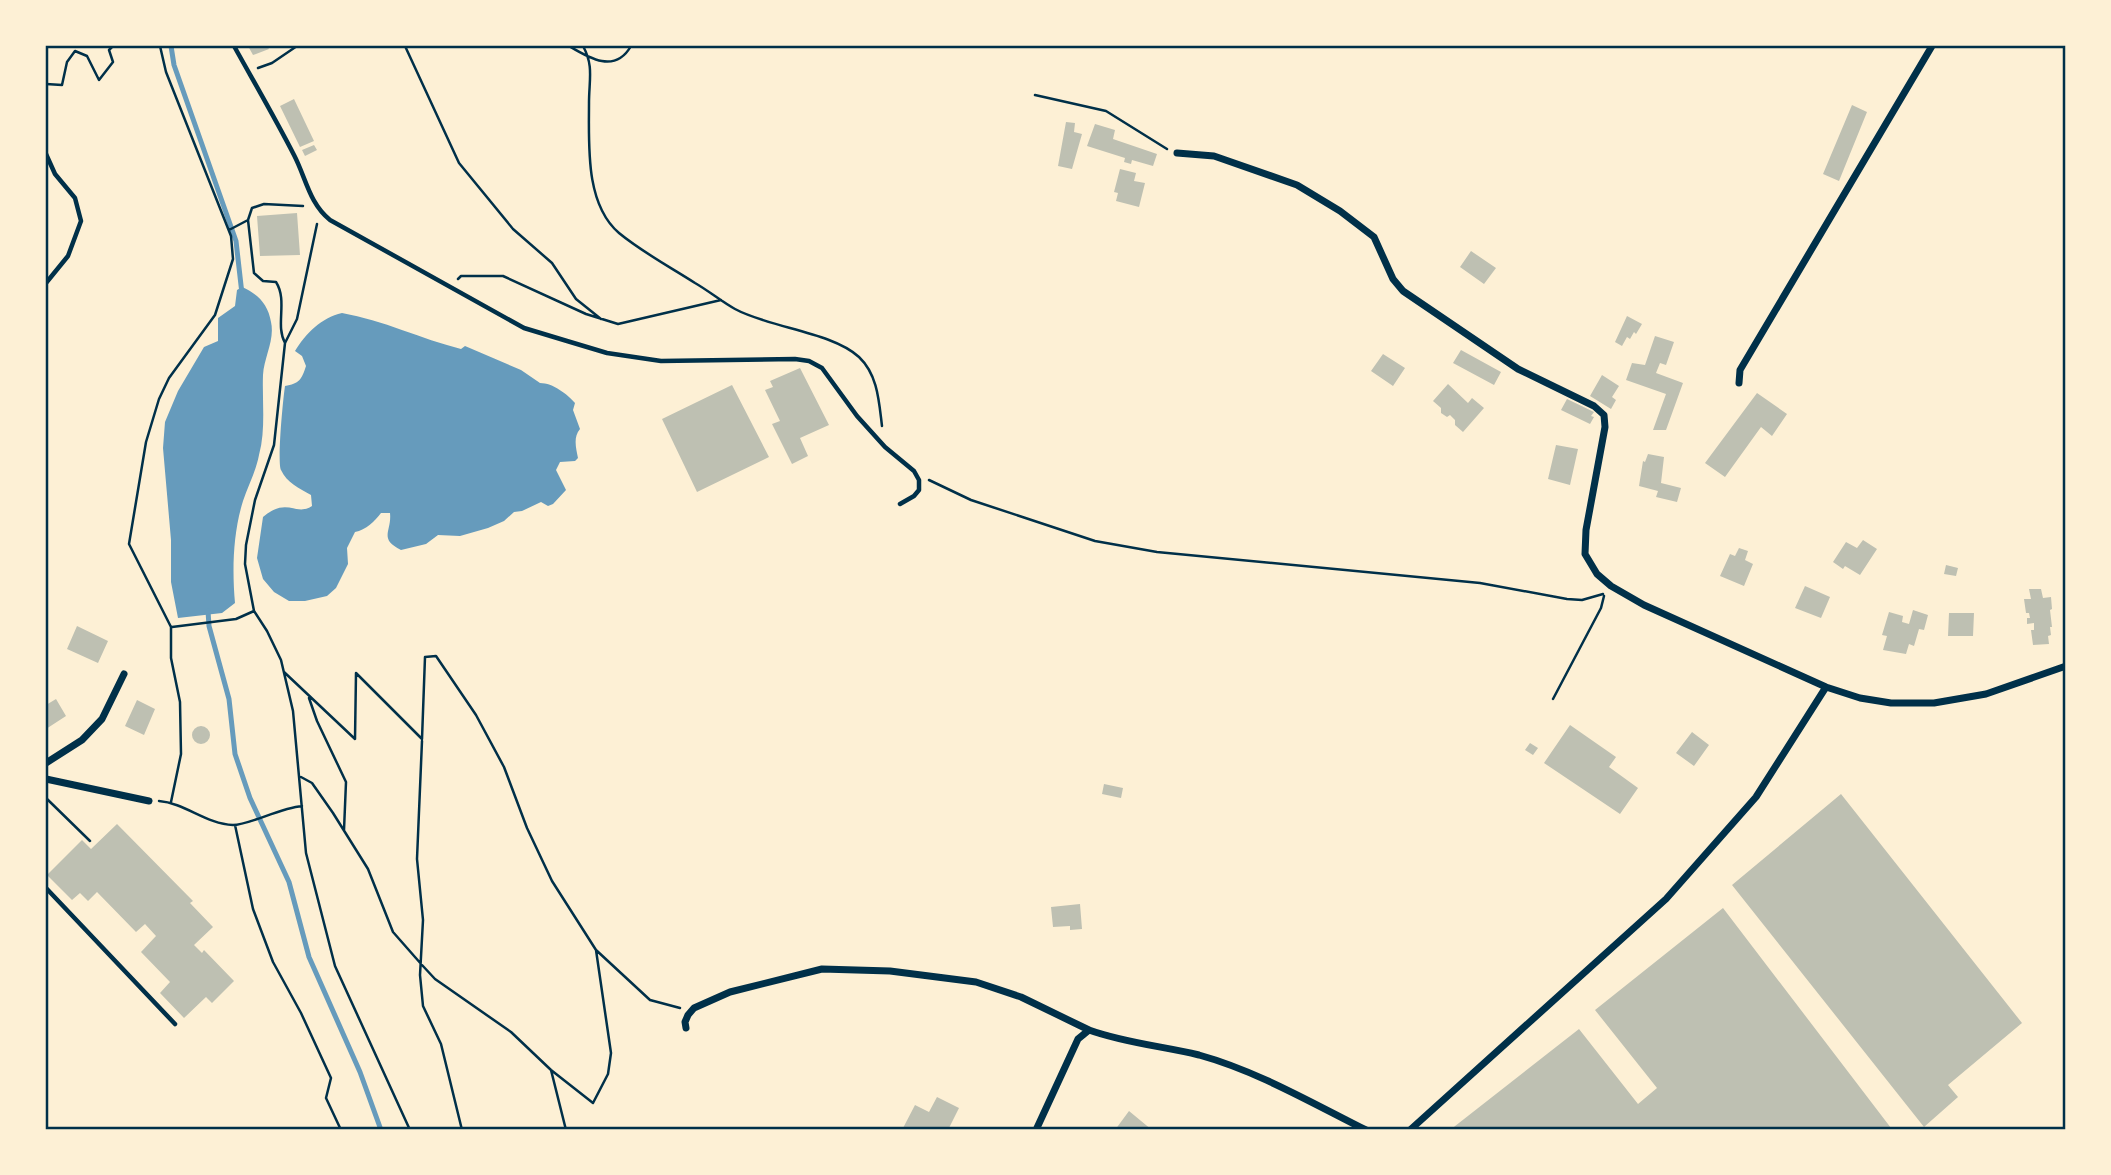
<svg xmlns="http://www.w3.org/2000/svg" width="2111" height="1175" viewBox="0 0 2111 1175" font-family="Mulish,sans-serif">
  <rect width="100%" height="100%" fill="#fdf0d5"/>
  <!-- water -->
  <path fill="#669bbc" d="M242 287C258 294 268 304 271 322 275 340 264 357 263 375 262 401 266 429 259 455 256 471 248 486 243 501 233 533 232 570 235 603L222 613 178 618 171 582V540L163 448 165 422 178 391 204 347 218 341V318L235 306 237 290Z
    M342 313C383 320 421 339 461 349L465 346 521 370 540 383C553 383 567 394 575 403L573 410 580 429C573 437 576 448 578 458L575 461 560 462 556 470 566 490 553 504 548 506 541 502 522 511 514 512 504 521 488 528 460 536 438 535 426 544 401 550C378 538 392 532 390 513H381C375 521 366 530 355 532L347 548 348 564 336 588 327 596 305 601H289L274 592 263 579 257 558 263 517C288 496 295 517 312 506L311 495C299 488 287 483 281 470 277 462 283 399 285 386 299 384 302 379 306 366L302 356 295 351C306 333 321 318 342 313Z"/>
  <g fill="none" stroke-linecap="round" stroke-linejoin="round">
    <!-- stream -->
    <path stroke="#669bbc" stroke-width="5" d="M171 46 174 65 236 241 242 294
      M208 611 209 626 229 699 235 754 250 798 289 882 309 957 360 1072 381 1130"/>
  </g>
  <!-- building -->
  <path fill="#bec0b2" d="M248 46H267L269 49 253 55Z
    M294 99 314 141 300 147 280 106Z
    M1852 105 1867 112 1839 181 1823 174Z
    M1066 122 1075 123 1074 132 1082 134 1072 169 1058 166Z
    M1095 124 1115 130 1113 139 1157 154 1153 166 1132 160 1131 164 1124 162 1125 158 1087 146Z
    M314 145 317 150 305 156 302 150Z
    M1120 169 1136 173 1134 181 1145 183 1139 207 1116 201 1118 193 1114 192Z
    M297 213 300 255 260 256 257 216Z
    M1471 251 1496 268 1484 284 1460 267Z
    M1627 316 1642 324 1636 334 1634 332 1630 339 1627 337 1622 346 1615 342Z
    M1655 336 1674 342 1666 365 1660 363 1656 373 1683 383 1666 430H1653L1666 394 1626 380 1632 363 1645 365Z
    M1461 350 1501 372 1494 385 1453 363Z
    M1383 354 1405 368 1393 386 1371 371Z
    M800 368 829 425 800 438 808 456 792 464 772 424 780 421 765 390 773 387 770 381Z
    M1602 375 1619 386 1612 397 1616 400 1611 409 1590 396Z
    M1448 384 1468 403 1472 398 1484 408 1463 432 1455 425V420L1450 415 1447 417 1441 413V408L1433 401Z
    M732 385 769 457 697 492 662 419Z
    M1757 393 1787 414 1772 436 1761 427 1725 477 1705 463Z
    M1567 399 1594 412 1591 416 1594 417 1590 424 1561 410Z
    M1556 445 1578 449 1570 485 1548 479Z
    M1648 454 1664 457 1661 483 1681 488 1677 502 1656 497 1658 491 1639 486 1643 461 1645 462Z
    M1863 540 1877 549 1860 575 1845 566 1843 569 1833 562 1846 542 1857 548Z
    M1739 548 1748 551 1745 560 1753 564 1744 586 1720 576 1730 554 1735 556Z
    M1946 565 1958 568 1956 576 1944 574Z
    M1805 586 1830 597 1821 618 1795 608Z
    M2029 589H2041L2043 598 2051 597 2052 609 2050 610 2052 627H2050L2051 635 2048 636 2049 644 2033 645 2031 630H2034V623L2027 624V618H2030L2029 613H2026L2024 599H2031Z
    M1913 610 1928 615 1924 630 1919 629 1914 646 1909 644 1906 654 1883 650 1887 636 1882 635 1889 612 1903 616 1902 622 1909 624Z
    M1949 613H1974L1973 636H1948Z
    M77 626 108 641 98 663 67 649Z
    M56 699 66 716 46 729V705Z
    M137 700 155 709 144 735 125 726Z
    M1570 725 1616 757 1609 767 1638 788 1620 814 1544 763Z
    M192 735a9 9 0 1 1 18 0a9 9 0 1 1-18 0Z
    M1692 732 1709 745 1694 766 1676 753Z
    M1530 743 1538 748 1533 755 1525 750Z
    M1104 784 1123 788 1121 798 1102 794Z
    M1841 794 2022 1023 1948 1085 1958 1097 1924 1127 1732 885Z
    M117 824 193 901 190 903 213 927 194 945 202 953 204 950 234 981 212 1003 206 997 184 1018 160 993 170 982 141 952 156 936 145 924 136 932 97 892 88 901 80 893 72 900 47 875 82 840 91 849Z
    M1080 904 1082 929 1070 930V926L1053 927 1051 907Z
    M1723 908 1891 1128 1450 1130 1579 1029 1638 1104 1657 1088 1595 1010Z
    M937 1097 959 1108 948 1130H902L915 1105 929 1112Z
    M1129 1111 1152 1130H1115Z"/>
  <g fill="none" stroke-linecap="round" stroke-linejoin="round">
    <!-- path -->
    <path stroke="#003049" stroke-width="2.5" d="M160 46 166 72 231 236 233 259 215 315 169 378 159 399 146 442 129 544 171 627V658L180 702 181 754 171 802
      M405 46 459 163 513 229 552 263 576 299 601 319
      M569 46C589 58 615 74 631 46
      M583 46C594 66 589 80 589 103 589 145 585 204 619 233 642 252 670 267 695 283 709 291 722 302 735 309 770 328 832 332 859 357 878 375 879 402 882 426
      M258 68 272 63 297 46
      M46 84 62 85 67 62 75 51 87 56 99 80 113 62 109 50 113 46
      M1035 95 1106 111 1167 149
      M248 220 254 273 263 281 276 282C288 301 275 325 285 343
      M317 224 297 319 285 343 274 445 255 500 246 545 245 564 254 611 267 631 281 660 293 711 306 853 335 966 410 1130
      M229 230 248 220 252 208 264 204 303 206
      M458 279 461 276H503L586 314 618 324 721 300
      M929 480 971 500 1095 541 1157 552 1480 583 1567 599 1582 600 1603 594
      M172 627 236 619 254 611
      M284 672 355 739 356 673 422 739 425 657 436 656 476 715 504 767 527 828 552 881 596 950
      M309 698 317 721 346 782 344 830
      M1553 699 1601 608 1604 596
      M422 741 417 859 423 920 420 975 423 1006 441 1044 462 1130
      M301 777 312 783 333 813 368 869 393 932 422 965 435 979 511 1032 551 1070 593 1103 608 1074 611 1053 596 950 650 1000 680 1008
      M46 798 90 841
      M159 801C185 803 206 824 233 825 249 825 280 808 302 806
      M235 825 253 909 273 962 301 1013 331 1078 326 1098 341 1130
      M551 1070 566 1130"/>
    <!-- service -->
    <path stroke="#003049" stroke-width="4.5" d="M234 46C254 82 275 118 294 155 306 178 309 203 330 220L524 328 567 341 607 353 661 361 795 359 809 361 822 368 857 416 885 447 914 471 919 480V490L914 496 900 504
      M46 154 55 174 75 198 81 221 68 256 46 283
      M46 888 175 1024"/>
    <!-- minor -->
    <path stroke="#003049" stroke-width="7" d="M1177 153 1214 156 1297 185 1340 211 1374 237 1393 279 1403 291 1518 369 1594 406 1604 415 1605 427 1586 530 1585 554 1597 574 1611 586 1644 605 1826 687 1860 698 1891 703H1934L1986 694 2066 666
      M1739 383 1740 370 1932 46
      M46 763 82 740 102 719 124 674
      M46 779 149 801
      M686 1028 685 1022 688 1015 694 1008 730 992 822 969 890 971 976 982 1021 997 1089 1030
      M1036 1130 1078 1039 1089 1030C1125 1043 1162 1046 1199 1055 1257 1071 1312 1103 1366 1130
      M1410 1130 1666 899 1756 797 1826 687"/>
  </g>
  <!-- border -->
  <rect width="2111" height="1175" fill="none" stroke="#fdf0d5" stroke-width="94"/>
  <rect x="47" y="47" width="2017" height="1081" fill="none" stroke="#003049" stroke-width="2.5"/>
</svg>
